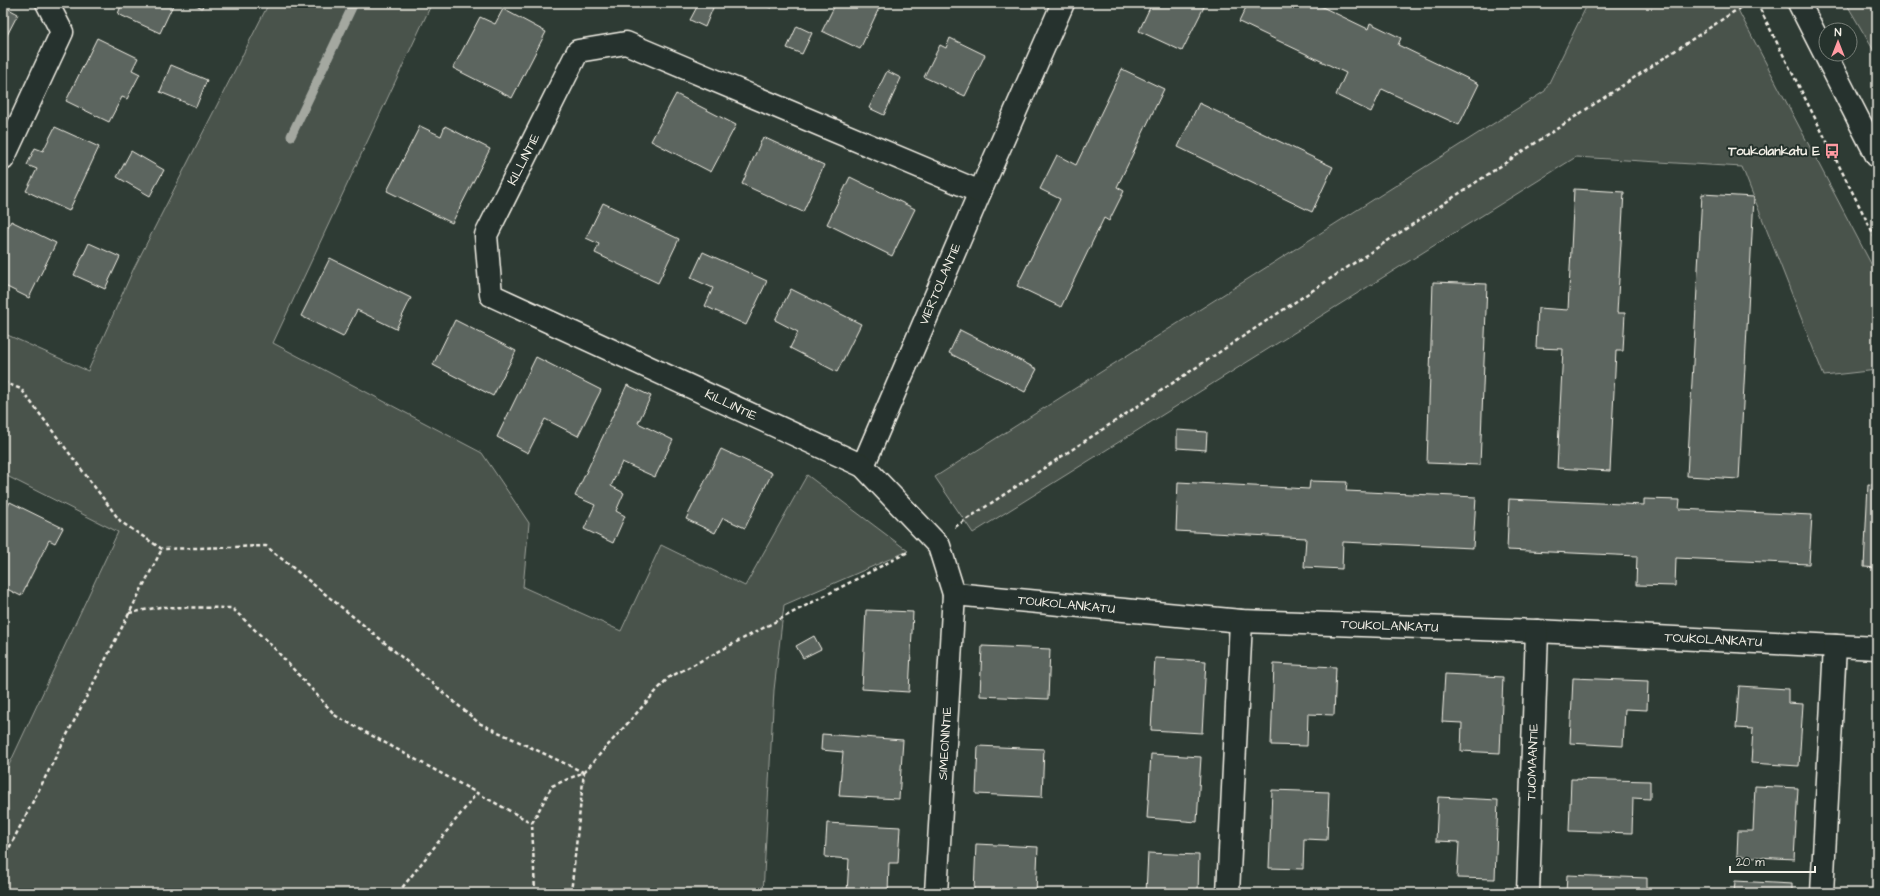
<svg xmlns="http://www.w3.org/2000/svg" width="1880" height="896" viewBox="0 0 1880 896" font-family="'Architects Daughter',sans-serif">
  <rect width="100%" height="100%" fill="#2e3b34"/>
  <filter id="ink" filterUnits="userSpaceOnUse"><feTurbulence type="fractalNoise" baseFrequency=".025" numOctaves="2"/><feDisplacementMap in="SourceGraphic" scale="8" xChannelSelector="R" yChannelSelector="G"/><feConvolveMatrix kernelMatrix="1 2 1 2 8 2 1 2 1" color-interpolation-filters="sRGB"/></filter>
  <g filter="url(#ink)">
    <!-- green -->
    <path fill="#48524c" stroke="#9ea29a" d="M269 3H432L273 343 482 453 529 523 523 587 621 631 661 545 745 586 807 475 908 551 784 605 774 690 763 893H3V778L118 532 3 474V333L88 371 133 270Z
      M1588 3H1733L1736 6 1877 275V370L1824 376 1742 167 1576 157 973 533 935 477 1545 91Z
      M1846 3H1877V56Z"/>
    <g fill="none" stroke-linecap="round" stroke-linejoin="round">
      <!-- stream -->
      <path stroke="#a4a8a0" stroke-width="9" d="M291 136 354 3"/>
    </g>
    <!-- building -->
    <path fill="#5c655e" stroke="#f4f1e8" d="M3 3H7L5 7 18 14 3 43Z
      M122 3H174L160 33 118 14Z
      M192 3H204L202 8Z
      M699 3H715L705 27 690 20Z
      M759 3H773L771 8Z
      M836 3H873L880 6 860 49 822 31Z
      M1152 3H1206L1182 51 1139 31Z
      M1248 3H1314L1368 29 1370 23 1401 38 1398 45 1479 84 1459 125 1382 89 1371 112 1336 95 1346 73 1239 22Z
      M503 9 546 32 512 98 453 68 480 17 495 24Z
      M797 26 812 33 802 54 787 48Z
      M97 38 138 58 132 70 140 74 127 99 122 97 109 122 66 101Z
      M950 38 985 55 965 96 924 77 940 45 946 48Z
      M171 65 207 80 196 107 160 92Z
      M1122 69 1164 89 1117 187 1124 191 1109 221 1104 218 1061 307 1017 286 1060 199 1040 189 1057 155 1076 165Z
      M887 71 901 78 884 115 869 108Z
      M676 94 736 125 711 172 651 141Z
      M1199 103 1333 167 1312 212 1178 147Z
      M420 126 441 136 445 126 490 149 452 223 387 191Z
      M55 127 99 147 69 211 26 191 37 169 27 165 35 148 43 151Z
      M763 137 824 165 803 212 742 184Z
      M131 151 164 170 150 196 117 177Z
      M850 177 915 209 892 256 827 224Z
      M1574 189 1624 192 1617 313H1625L1623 351H1616L1610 471 1557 468 1563 349 1536 348 1538 308 1568 310Z
      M1702 194 1754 197 1739 479 1687 476Z
      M603 203 679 239 658 283 595 253 599 244 586 238Z
      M11 221 56 243 29 298 3 285V236Z
      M89 243 120 257 105 289 74 275Z
      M703 252 767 281 746 325 705 306 713 288 691 278Z
      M330 258 411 298 396 329 357 310 343 337 301 316Z
      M1433 282 1487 284 1480 465 1427 463Z
      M791 289 861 324 837 372 790 348 798 332 775 320Z
      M455 320 516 351 493 396 433 365Z
      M960 330 1037 369 1025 392 949 353Z
      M536 357 601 390 578 436 545 419 528 453 497 437Z
      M627 385 651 396 638 423 673 440 655 477 622 462 611 486 624 493 616 511 625 516 613 543 584 529 595 505 575 496Z
      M1177 430 1207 432 1206 450 1177 448Z
      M721 449 772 473 745 528 723 518 715 533 686 519Z
      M1310 481 1347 482 1346 491 1476 497 1473 548 1343 542 1342 569 1304 567 1306 538 1176 531 1178 482 1309 489Z
      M1868 484 1877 485V568L1864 567Z
      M1509 499 1644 505V499L1680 500 1679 509 1812 515 1809 564 1676 558 1675 586 1636 585 1637 556 1507 550Z
      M10 502 63 528 55 543 49 540 21 596 3 587V516Z
      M866 610 913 612 909 692 862 689Z
      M814 636 821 649 803 658 796 646Z
      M982 646 1050 649 1048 699 980 696Z
      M1155 658 1206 661 1202 733 1151 730Z
      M1274 664 1336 667 1334 715 1308 714 1307 746 1271 745Z
      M1445 674 1503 677 1500 753 1461 751 1462 723 1442 722Z
      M1573 678 1648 681 1647 710 1625 709 1623 746 1570 743Z
      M1739 686 1788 689V703L1803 704 1799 766 1751 763 1753 729 1736 728Z
      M822 734 903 740 899 799 839 796 843 752 821 750Z
      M978 746 1044 749 1042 797 976 794Z
      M1151 754 1201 757 1197 822 1147 818Z
      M1571 779 1650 781V799L1633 798 1632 833 1569 831Z
      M1755 786 1798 788 1794 859 1737 856 1738 831H1753Z
      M1272 790 1329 792 1327 840 1304 839 1303 869 1269 868Z
      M1438 797 1498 800 1495 879 1457 878 1459 842 1436 841Z
      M827 823 900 827 898 863H889L888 893H847L849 859 825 857Z
      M976 844 1038 847 1036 893 974 891Z
      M1148 853 1199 855 1198 893H1146Z
      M1567 875 1647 878V893H1566Z
      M1735 881 1792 884V893H1734Z"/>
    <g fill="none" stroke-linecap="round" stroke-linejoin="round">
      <!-- street casing -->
      <g stroke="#f4f1e8" stroke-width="25">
        <g id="street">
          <path id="s1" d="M1063 3 980 192 863 466 939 546 954 594 1241 621 1537 631 1877 648"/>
          <path d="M3 159 62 32 47 3"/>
          <path id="s2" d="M863 466 491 295 486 235 578 51 626 43 980 192"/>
          <path id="s3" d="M936 893 954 594"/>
          <path d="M1228 893 1241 621"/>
          <path id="s4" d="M1528 893 1537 631"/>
          <path d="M1822 893 1835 646"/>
        </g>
      </g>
      <!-- secondary casing -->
      <g stroke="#f4f1e8" stroke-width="25">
        <path id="secondary" d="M1799 3 1877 156"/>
      </g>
      <!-- path -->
      <path stroke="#f4f1e8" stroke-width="2.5" stroke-dasharray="4 3" stroke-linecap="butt" d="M1757 3 1877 241
        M3 382 21 389 121 522 162 549 266 546 372 632 479 723 583 772
        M955 527 1747 3
        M129 613 160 607 232 608 274 648 336 716 532 823
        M3 860 162 549
        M398 893 477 793
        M535 893 532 823 552 786 584 772 668 678 908 552
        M571 893 584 772"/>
      <!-- street -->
      <use href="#street" stroke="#26332d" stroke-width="22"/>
      <!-- secondary -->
      <use href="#secondary" stroke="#26332d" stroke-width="22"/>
    </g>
  </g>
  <!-- icons -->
  <defs>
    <g id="bus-bare" transform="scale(1.2)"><path d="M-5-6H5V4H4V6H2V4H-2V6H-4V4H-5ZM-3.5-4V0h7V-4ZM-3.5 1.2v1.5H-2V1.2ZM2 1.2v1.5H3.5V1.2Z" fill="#ff9aa2" stroke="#26332d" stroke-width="2.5" paint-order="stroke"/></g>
  </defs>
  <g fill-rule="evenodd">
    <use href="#bus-bare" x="1832" y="151"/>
  </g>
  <g text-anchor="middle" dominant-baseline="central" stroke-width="4" stroke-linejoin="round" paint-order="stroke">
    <!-- poi labels -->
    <g font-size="13" font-weight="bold" fill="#f4f1e8" stroke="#26332d" text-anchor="end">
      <text x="1820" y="151">Toukolankatu E</text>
    </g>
    <!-- street labels -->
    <g font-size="13" fill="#f4f1e8" stroke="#26332d">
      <text stroke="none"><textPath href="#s2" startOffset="554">KILLINTIE</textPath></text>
      <text transform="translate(940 284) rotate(-67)">VIERTOLANTIE</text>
      <text transform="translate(731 405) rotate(25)">KILLINTIE</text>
      <text stroke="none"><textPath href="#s1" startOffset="778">TOUKOLANKATU</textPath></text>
      <text stroke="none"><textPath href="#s1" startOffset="1102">TOUKOLANKATU</textPath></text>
      <text stroke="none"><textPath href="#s1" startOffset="1426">TOUKOLANKATU</textPath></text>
      <text stroke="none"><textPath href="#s3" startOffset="150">SIMEONINTIE</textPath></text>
      <text stroke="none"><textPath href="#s4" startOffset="131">TUOMAANTIE</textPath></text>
    </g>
  </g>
  <!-- margin -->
  <rect width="1880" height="896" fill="none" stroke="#26332d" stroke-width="16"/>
  <rect x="8" y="8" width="1864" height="880" fill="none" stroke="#f4f1e8" stroke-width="1.5" filter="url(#ink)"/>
  <!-- north arrow -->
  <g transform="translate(1838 42)"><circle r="19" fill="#26332d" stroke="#787f78"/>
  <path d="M0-3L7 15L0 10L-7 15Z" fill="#ff9aa2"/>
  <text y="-6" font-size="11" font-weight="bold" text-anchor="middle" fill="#f4f1e8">N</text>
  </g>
  <!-- scale -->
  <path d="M1730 866v6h85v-6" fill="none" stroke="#f4f1e8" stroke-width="2"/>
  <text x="1736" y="866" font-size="12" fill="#f4f1e8" stroke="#26332d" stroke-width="3" paint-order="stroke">20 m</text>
</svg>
